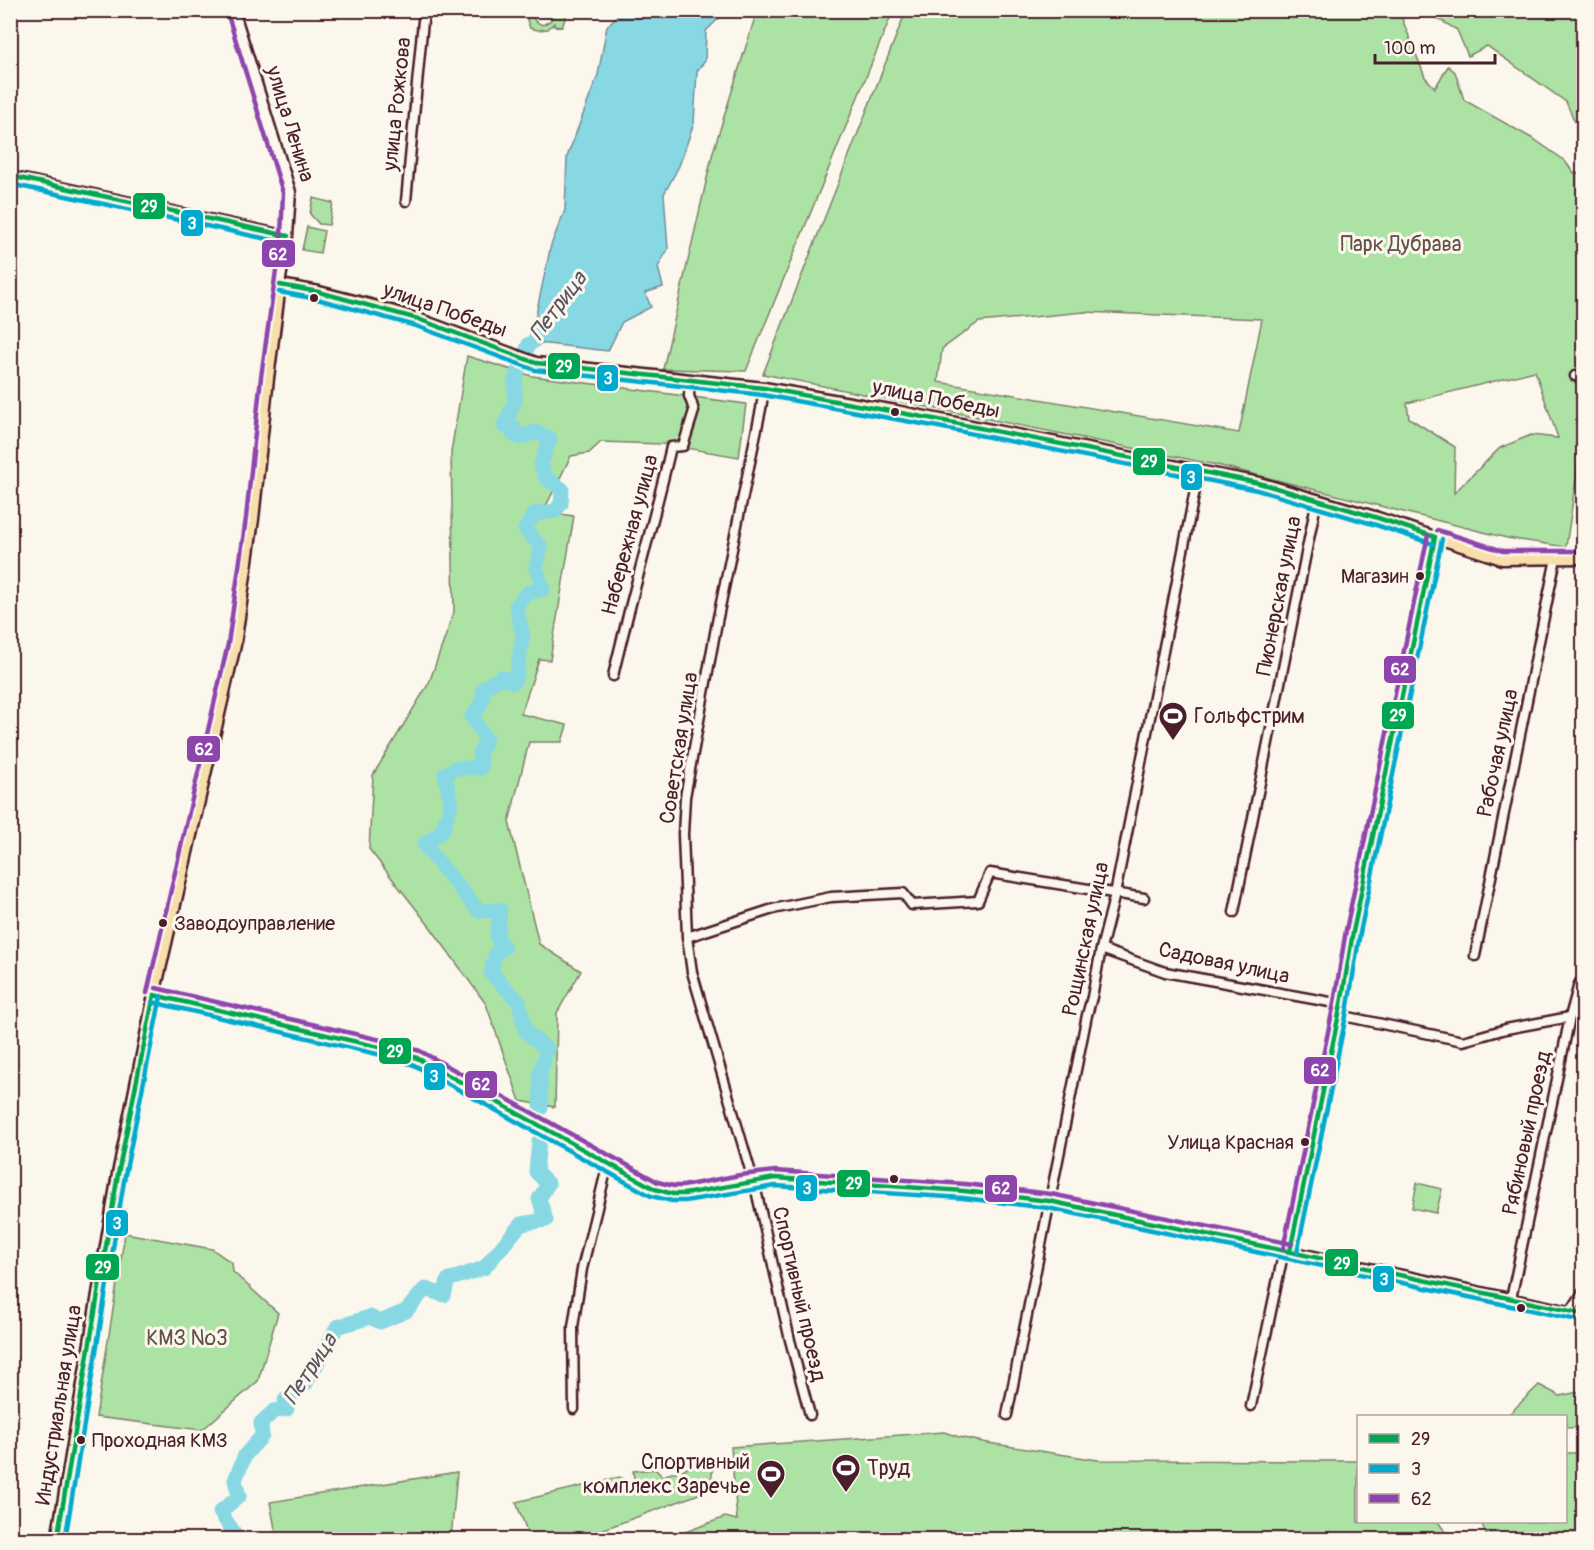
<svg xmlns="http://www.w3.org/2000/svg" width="1594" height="1550" viewBox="0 0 1594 1550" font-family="Pangolin,sans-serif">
  <rect width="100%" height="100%" fill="#fbf7ec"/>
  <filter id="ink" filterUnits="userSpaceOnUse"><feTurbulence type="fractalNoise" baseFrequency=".0167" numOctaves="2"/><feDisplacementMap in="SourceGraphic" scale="12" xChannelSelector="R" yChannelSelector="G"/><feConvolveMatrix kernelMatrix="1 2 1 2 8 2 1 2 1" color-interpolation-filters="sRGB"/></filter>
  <g filter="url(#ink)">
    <!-- green -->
    <path fill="#ade2a5" stroke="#7c8068" stroke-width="1.5" fill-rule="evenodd" d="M528 11H534L533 18 536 22 543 25 551 20 553 11H568L562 27 554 26V23L548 29 538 30 530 28 527 20Z
      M757 11H893L746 371 663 369 713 152Z
      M906 11H1399L1425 77 1435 88 1448 66 1455 72 1464 100 1535 140 1564 160 1574 173 1583 174 1584 425 1566 547 1507 538 1217 465 763 374ZM1084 312 1262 319 1239 433 938 382 942 349 979 322ZM1535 371 1558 438 1531 435 1500 448 1454 493 1455 447 1409 418 1407 403Z
      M1425 11H1583V140L1566 102 1487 46 1468 56 1457 30Z
      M313 198 333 203 329 225 319 224 310 214Z
      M307 227 324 231 320 253 302 250Z
      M467 356 532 376 746 404 739 457 662 444 601 442 589 453 571 456 543 512 574 516 550 660 539 659 521 714 567 725 562 742H529L509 822 539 944 581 971 557 1013 555 1107 520 1101 486 1004 431 928 369 849 373 775 429 683 454 612 451 452Z
      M1417 1183 1442 1189 1436 1213 1412 1208Z
      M125 1233 212 1249 232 1263 233 1272 278 1313 258 1381 202 1430 96 1417Z
      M1539 1385 1560 1396 1583 1391V1427L1566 1428V1416H1507Z
      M944 1432 959 1437 988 1443 1098 1460 1358 1461V1522H1438L1451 1539H667L725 1517 737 1520 731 1447Z
      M1566 1453H1583V1539H1488L1481 1522H1566Z
      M714 1460 710 1490 577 1539H530L516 1502 620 1477 636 1492 633 1471 655 1469 662 1476Z
      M457 1472 451 1539H277L270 1502Z"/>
    <!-- water -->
    <path fill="#88d8e3" stroke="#6f8e99" stroke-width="1.5" d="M622 11H726L706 31 705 61 697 71 694 123 679 166 664 194 668 249 658 267 663 287 645 293 651 307 622 322 608 351 530 342 551 245 565 210 567 157 598 75 607 26Z"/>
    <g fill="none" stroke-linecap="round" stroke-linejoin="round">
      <!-- river -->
      <path stroke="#88d8e3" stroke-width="15" d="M541 1108 540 1074 547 1049 526 1032 519 1002 491 973 496 952 504 948 497 937 500 910 479 911 424 845 443 830 451 803 445 774 456 768H481L479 755 486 739 472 717 482 702 483 689 501 677 513 682 516 678 523 635 516 606 527 593 543 589 536 568 541 547 525 529 534 514 555 511 561 504 562 489 546 478 541 465 550 438 535 432 520 438 513 434 514 427 504 426 515 401V380L518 371 529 344 533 342 544 328
        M239 1540 220 1512 239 1496 235 1480 245 1455 262 1436 261 1423 274 1411 287 1409 285 1400 306 1383 337 1327 370 1317 380 1322 406 1311 425 1289 444 1295 448 1280 484 1268 521 1224 546 1220 539 1199 548 1184 536 1172 539 1141"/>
      <!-- minor casing -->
      <g stroke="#4a1f2b" stroke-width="13">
        <path id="minor" d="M234 10 291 192 288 236 280 285
          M10 176 288 236
          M406 201 424 10
          M1575 376 1584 377
          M764 388 761 409 717 622 685 797 683 834 687 937 692 972 756 1190 790 1340 810 1415
          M613 676C631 599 653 524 671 447L683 446 694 411 692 404 689 396 690 380
          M1234 912 1317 499
          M687 937 773 909 831 897 903 893 912 905 978 901 990 873 1144 898
          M1101 949 1165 972 1341 1004
          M1475 956 1556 558
          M154 995 331 1036 392 1050 417 1058 655 1189 673 1194H684L753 1181 775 1178 800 1179 964 1191 1049 1201 1300 1253 1584 1314
          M1339 1015 1463 1041 1506 1029 1570 1017
          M1290 1251 1341 1004 1353 932 1435 537
          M1511 1299 1570 1017 1579 984 1584 976
          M1571 1311 1584 1291
          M1251 1406 1284 1250
          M574 1409 573 1327 582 1269 608 1163
          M1007 1415 1087 1015 1092 997 1101 949 1115 894 1199 470"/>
      </g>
      <!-- major casing -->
      <g stroke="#4a1f2b" stroke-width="15">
        <path id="major" d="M57 1540 118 1174 154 995 235 645 253 519 268 378 280 285 319 292 374 306 418 319 536 363 764 388 896 411 1259 483 1378 518 1450 542 1502 559 1584 558"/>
      </g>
      <!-- minor -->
      <use href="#minor" stroke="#fbf7ec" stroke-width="8"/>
      <!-- major -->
      <use href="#major" stroke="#f8deab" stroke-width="10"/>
      <!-- bus-1 casing -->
      <g stroke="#fbf7ec" stroke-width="9">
        <path id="bus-1" d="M10 176 288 236
          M280 285 319 292 418 319 536 363 764 388 934 419 1259 483 1378 518 1435 537
          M154 995 392 1050 417 1058 655 1189 673 1194H684L775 1178 964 1191 1049 1201 1584 1314
          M1290 1251 1341 1004 1353 932 1435 537
          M57 1540 118 1174 154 995"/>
      </g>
      <!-- bus-2 casing -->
      <g stroke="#fbf7ec" stroke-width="9">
        <path id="bus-2" d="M10 184 286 243
          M279 292 317 299 416 326 535 370 763 395 933 426 1257 490 1376 525 1433 544
          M152 1002 390 1057 414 1065 651 1196 672 1201H685L775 1186 963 1198 1048 1208 1582 1321
          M1297 1253 1348 1006 1360 933 1442 539
          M65 1540 125 1175 161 996"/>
      </g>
      <!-- bus-3 casing -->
      <g stroke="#fbf7ec" stroke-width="9">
        <path id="bus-3" d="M1437 530 1503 551H1584
          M156 988 394 1043 420 1051 658 1182 674 1186H683L740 1175 775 1171 965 1184 1051 1194 1292 1244
          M147 993 228 644 246 518 261 377 281 235 283 193 227 12
          M1283 1249 1334 1003 1346 930 1428 535"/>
      </g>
      <!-- bus-1 -->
      <use href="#bus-1" stroke="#00a651" stroke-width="4.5"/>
      <!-- bus-2 -->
      <use href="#bus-2" stroke="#00a9ce" stroke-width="4.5"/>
      <!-- bus-3 -->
      <use href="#bus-3" stroke="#8e44ad" stroke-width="4.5"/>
    </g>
  </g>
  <!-- icons -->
  <defs>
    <g id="stadium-pin" transform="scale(1.5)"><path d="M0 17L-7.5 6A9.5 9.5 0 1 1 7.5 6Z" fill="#4a1f2b" stroke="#fbf7ec"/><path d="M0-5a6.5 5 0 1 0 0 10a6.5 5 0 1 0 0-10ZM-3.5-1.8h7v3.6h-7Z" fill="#fff"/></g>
  </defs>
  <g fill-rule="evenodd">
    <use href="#stadium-pin" x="1173" y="716"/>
    <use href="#stadium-pin" x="846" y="1468"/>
    <use href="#stadium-pin" x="771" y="1474"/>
  </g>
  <!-- markers -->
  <g fill="#4a1f2b" stroke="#fbf7ec" stroke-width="2">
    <circle cx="314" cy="298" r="5"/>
    <circle cx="895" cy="412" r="5"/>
    <circle cx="1420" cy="576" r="5"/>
    <circle cx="163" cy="923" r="5"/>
    <circle cx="1305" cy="1142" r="5"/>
    <circle cx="894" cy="1179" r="5"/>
    <circle cx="1521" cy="1308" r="5"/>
    <circle cx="81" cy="1440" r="5"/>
  </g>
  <g text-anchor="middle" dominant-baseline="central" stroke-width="6" stroke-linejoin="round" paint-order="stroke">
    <!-- bus labels -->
    <g font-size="20" fill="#4a1f2b" stroke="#fbf7ec" text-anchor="end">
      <text x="1409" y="576">Магазин</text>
      <text x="174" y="923" text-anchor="start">Заводоуправление</text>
      <text x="1294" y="1142">Улица Красная</text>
      <text x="92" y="1440" text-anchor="start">Проходная КМЗ</text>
    </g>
    <!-- street labels -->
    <g font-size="21" fill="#4a1f2b" stroke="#fbf7ec">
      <text transform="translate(397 104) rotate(-84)">улица Рожкова</text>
      <text transform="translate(290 124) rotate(73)">улица Ленина</text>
      <text transform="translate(445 310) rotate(19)">улица Победы</text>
      <text transform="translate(936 399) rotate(11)">улица Победы</text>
      <text transform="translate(630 535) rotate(-75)">Набережная улица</text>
      <text transform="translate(1279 596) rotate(-79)">Пионерская улица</text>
      <text transform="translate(679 748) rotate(-81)">Советская улица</text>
      <text transform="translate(1498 753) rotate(-78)">Рабочая улица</text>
      <text transform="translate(1086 939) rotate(-78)">Рощинская улица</text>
      <text transform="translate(1224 963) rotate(12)">Садовая улица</text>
      <text transform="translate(1527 1133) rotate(-78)">Рябиновый проезд</text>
      <text transform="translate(799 1294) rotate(77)">Спортивный проезд</text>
      <text transform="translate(59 1405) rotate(-81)">Индустриальная улица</text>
    </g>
    <!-- park labels -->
    <g font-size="21" fill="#63504a" stroke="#fbf7ec">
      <text x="1401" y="244">Парк Дубрава</text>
      <text x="187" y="1338">КМЗ №3</text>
    </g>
    <!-- poi labels -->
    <g font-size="21" fill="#4a1f2b" stroke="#fbf7ec" text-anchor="start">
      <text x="1194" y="716">Гольфстрим</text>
      <text x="750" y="1462" text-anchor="end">Спортивный<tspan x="750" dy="24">комплекс Заречье</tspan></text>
      <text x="867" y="1468">Труд</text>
    </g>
    <!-- water labels -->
    <g font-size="22" font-style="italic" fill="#5d5662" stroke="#fbf7ec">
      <text transform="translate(558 306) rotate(-53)">Петрица</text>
      <text transform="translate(310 1369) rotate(-57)">Петрица</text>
    </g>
  </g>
  <g stroke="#fbf7ec" stroke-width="2">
    <rect x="132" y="192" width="34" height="28" rx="6" fill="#00a651"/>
    <rect x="180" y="209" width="24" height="28" rx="6" fill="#00a9ce"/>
    <rect x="261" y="239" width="35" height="29" rx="6" fill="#8e44ad"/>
    <rect x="547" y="352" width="34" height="28" rx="6" fill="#00a651"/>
    <rect x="596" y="364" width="23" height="28" rx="6" fill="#00a9ce"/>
    <rect x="1132" y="447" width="34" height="29" rx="6" fill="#00a651"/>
    <rect x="1180" y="463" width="23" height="28" rx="6" fill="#00a9ce"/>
    <rect x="1383" y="655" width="34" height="29" rx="6" fill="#8e44ad"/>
    <rect x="1381" y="701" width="34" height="29" rx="6" fill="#00a651"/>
    <rect x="186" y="735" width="35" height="28" rx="6" fill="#8e44ad"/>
    <rect x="378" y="1037" width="34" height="28" rx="6" fill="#00a651"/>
    <rect x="1303" y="1056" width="34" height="29" rx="6" fill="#8e44ad"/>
    <rect x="423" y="1062" width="23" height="29" rx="6" fill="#00a9ce"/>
    <rect x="464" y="1070" width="34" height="29" rx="6" fill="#8e44ad"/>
    <rect x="836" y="1169" width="35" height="29" rx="6" fill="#00a651"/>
    <rect x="795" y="1174" width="23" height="28" rx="6" fill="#00a9ce"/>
    <rect x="984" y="1174" width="34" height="29" rx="6" fill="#8e44ad"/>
    <rect x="105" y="1209" width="24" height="28" rx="6" fill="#00a9ce"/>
    <rect x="1324" y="1248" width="35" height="29" rx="6" fill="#00a651"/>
    <rect x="85" y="1253" width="35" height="28" rx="6" fill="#00a651"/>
    <rect x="1372" y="1265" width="23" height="28" rx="6" fill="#00a9ce"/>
  </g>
  <g font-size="16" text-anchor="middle" font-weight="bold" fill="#fff">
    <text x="149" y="212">29</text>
    <text x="192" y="229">3</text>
    <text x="278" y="260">62</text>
    <text x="564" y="372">29</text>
    <text x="608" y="384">3</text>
    <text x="1149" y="467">29</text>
    <text x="1191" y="483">3</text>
    <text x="1400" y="675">62</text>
    <text x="1398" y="721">29</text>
    <text x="204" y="755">62</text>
    <text x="395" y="1057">29</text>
    <text x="1320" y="1076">62</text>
    <text x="434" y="1082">3</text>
    <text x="481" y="1090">62</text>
    <text x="854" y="1189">29</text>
    <text x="807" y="1194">3</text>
    <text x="1001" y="1194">62</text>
    <text x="117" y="1229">3</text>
    <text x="1342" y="1269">29</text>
    <text x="103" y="1273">29</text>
    <text x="1384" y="1285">3</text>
  </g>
  <!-- margin -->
  <rect width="1594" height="1550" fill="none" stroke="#fbf7ec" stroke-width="36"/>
  <rect x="18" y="18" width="1558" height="1514" fill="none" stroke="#4a1f2b" stroke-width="2" filter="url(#ink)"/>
  <!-- legend -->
  <rect x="1357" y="1415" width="210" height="108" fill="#fbf7ec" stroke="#b4a19f" stroke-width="1.5"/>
  <rect x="1369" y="1434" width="30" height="9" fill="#00a651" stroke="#b4a19f" stroke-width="1.5"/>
  <text x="1411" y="1445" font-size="18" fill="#4a1f2b">29</text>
  <rect x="1369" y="1464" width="30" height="9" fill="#00a9ce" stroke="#b4a19f" stroke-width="1.5"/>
  <text x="1411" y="1475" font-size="18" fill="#4a1f2b">3</text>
  <rect x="1369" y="1494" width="30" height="9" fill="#8e44ad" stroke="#b4a19f" stroke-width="1.5"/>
  <text x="1411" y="1505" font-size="18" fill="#4a1f2b">62</text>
  <!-- scale -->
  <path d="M1375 54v9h120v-9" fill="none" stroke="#4a1f2b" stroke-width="3"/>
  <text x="1384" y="54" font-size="18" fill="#4a1f2b" stroke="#fbf7ec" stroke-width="4.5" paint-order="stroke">100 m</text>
</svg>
